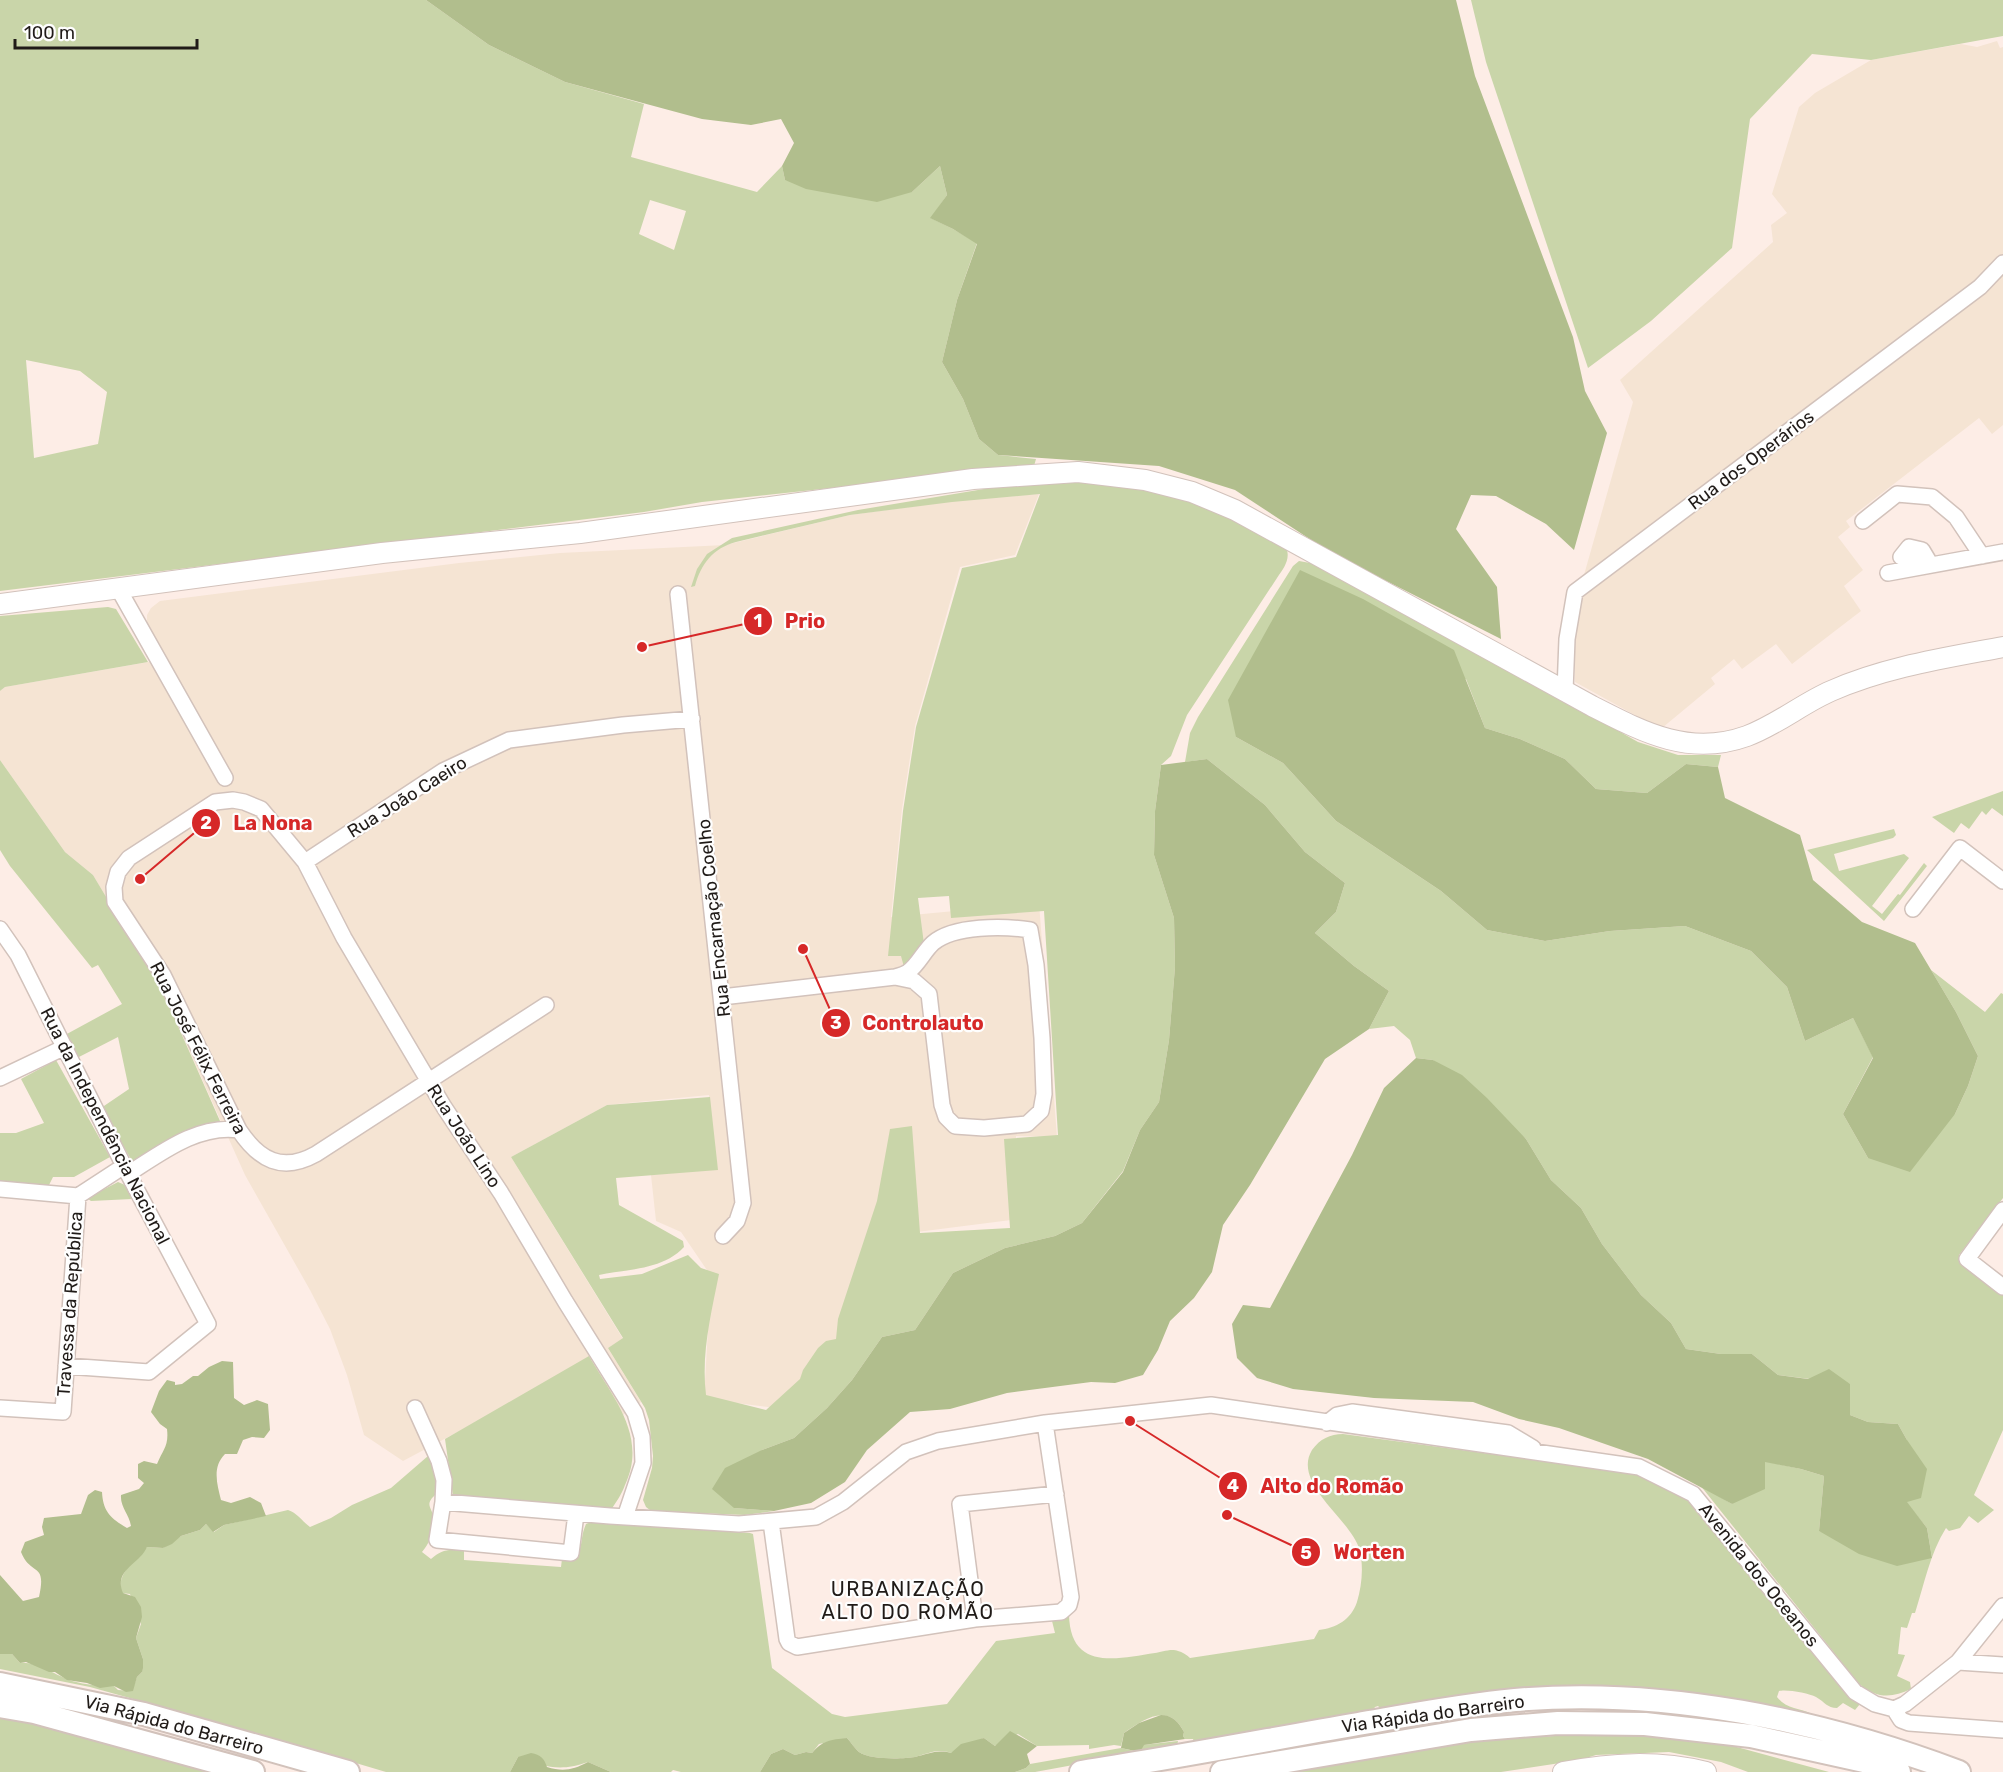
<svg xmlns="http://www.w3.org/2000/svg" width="2003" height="1772" viewBox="0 0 2003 1772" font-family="Rubik,sans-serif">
  <rect width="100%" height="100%" fill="#fdede6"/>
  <!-- industrial -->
  <path fill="#f5e4d3" d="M1997 41 2000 48 2003 47V425L1992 434 1979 418 1846 521 1850 527 1838 537 1863 570 1844 586 1861 611 1792 664 1776 644 1742 669 1734 659 1711 678 1715 684 1662 728 1642 719 1575 682 1574 651 1584 575 1633 402 1620 380 1773 242 1771 225 1787 213 1772 194 1799 107 1815 93 1871 60 1961 44 1977 47Z
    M1039 494 1015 555 960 567 915 726 902 809 891 917 1039 903 1057 1137 1016 1136 1011 1220 870 1238 835 1342 776 1408 704 1399 711 1276 681 1232 656 1221 651 1175 717 1169 709 1095 607 1105 511 1157 623 1339 608 1348 641 1402 623 1415 589 1357 465 1428 403 1461 364 1435 347 1375 330 1329 310 1290 245 1175 163 992 93 875 65 852 0 760V691L5 687 166 659 147 624V615L151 608 160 601 459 563 560 553 725 545 850 515 953 501Z"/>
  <!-- green -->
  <path fill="#c9d5a9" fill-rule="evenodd" d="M0 0H426L489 45 565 82 644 104 631 157 757 192 782 166 785 180 912 192 940 166 947 195 931 218 953 229 977 243 957 300 942 362 963 399 979 439 998 455 1036 459 1034 466 702 502 644 512 0 591ZM650 200 686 211 674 250 639 234ZM26 360 80 371 107 392 98 444 34 458Z
    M1471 0H2003V36L1871 60 1812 54 1750 119 1732 248 1651 321 1588 368 1486 62Z
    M1092 482 1129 485 1205 506 1286 547C1291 559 1284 568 1277 578L1187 715 1171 756 1161 765 1155 811 1154 855 1174 918 1175 967 1169 1040 1159 1102 1140 1130 1123 1171 1082 1223 1055 1236 1005 1248 953 1273 915 1330 882 1337 852 1380 827 1408 794 1438 762 1450 734 1508 774 1511 745 1515 651 1511 646 1507 643 1500 652 1468 653 1456 649 1420 645 1408 608 1348 623 1338 511 1157 607 1105 710 1097 718 1170 616 1178 619 1205 683 1241 684 1247C663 1270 627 1269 599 1275L600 1279 642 1274 688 1255 701 1268 719 1274C711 1314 701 1354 706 1395L766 1410 800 1379 803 1370 818 1348 826 1341 836 1339 838 1319 877 1201 890 1129 912 1126 920 1233 1010 1228 1004 1139 1058 1135 1044 911 951 918 949 896 918 898 924 944 904 967 901 956H888L903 811 916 727 962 568 1016 557 1040 494 952 502 850 515 736 542C713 548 701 564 695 586L691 587 697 569 707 554 732 538 858 510 1002 486Z
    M1299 561 1310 563 1445 633 1638 742 1678 755H1721L1718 767 1686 764 1647 793 1596 789 1565 759 1520 739 1485 728 1466 679 1236 737 1283 763 1336 821 1441 891 1487 930 1545 941 1610 931 1685 926 1751 951 1787 987 1805 1041 1853 1018 1873 1057 1843 1114 1868 1158 1955 1114 1968 1086 1978 1056 1956 1012 1931 970 1985 1012 2001 993 2003 994V1198L1959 1255 1969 1267 2003 1294V1430L1974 1495 1994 1510 1978 1523 1969 1516 1960 1528 1949 1531 1946 1528C1930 1553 1924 1585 1915 1613H1912L1907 1628 1901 1627 1898 1654 1905 1655 1897 1676 1910 1682 1911 1689C1892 1698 1877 1699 1859 1684L1700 1485 1732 1504 1764 1461 1801 1469 1824 1476 1819 1531 1932 1558 1927 1528 1906 1502 1907 1440 1898 1424 1868 1422 1850 1415V1384L1778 1375 1752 1354H1721L1686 1349 1671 1323 1641 1295 1602 1244 1581 1208 1551 1180 1526 1139 1433 1060 1416 1058 1410 1040 1394 1026 1369 1029 1389 991 1354 966 1315 933 1336 912 1345 883 1305 852 1265 805 1207 759 1185 762 1190 733 1198 717 1293 566Z
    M108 607 116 609 148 662 5 687 0 691V616Z
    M0 760 65 852 93 875 163 992 220 1121 183 1135 132 1161 101 1108 129 1089 118 1037 77 1058 65 1035 122 1004 98 965 92 968 10 866 0 850Z
    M2003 791V816L1992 808 1986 815 1982 811 1969 829 1961 823 1954 833 1932 817Z
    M1894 829 1896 835 1893 838 1834 854 1839 871 1904 854 1909 858 1872 906 1882 914 1898 894 1900 895 1924 863 1927 866 1884 921 1807 850Z
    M56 1060 110 1157 74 1177H53L48 1187 0 1185V1133H16L44 1123 21 1079Z
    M118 1182 125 1185 132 1199 91 1201 88 1199 89 1197Z
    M589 1356C613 1398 648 1436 625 1485 622 1494 616 1502 611 1510L453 1496 445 1439Z
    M1343 1434 1638 1474 1680 1494 1691 1503 1860 1704 1855 1710 1843 1703 1837 1708C1827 1708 1825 1702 1816 1697 1809 1693 1786 1689 1779 1691L1777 1697C1786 1709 1800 1708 1812 1714L1774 1707 1381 1709 1378 1706 1375 1707 1372 1712 1194 1742 1193 1739H1185L1183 1736 1184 1732C1169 1702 1144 1719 1124 1733L1121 1746 1114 1745 1089 1749V1745L1037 1746 1018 1734 995 1746 984 1738 951 1753C937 1748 928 1754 915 1757 903 1759 870 1760 859 1752 855 1749 851 1742 847 1738L819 1744 812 1753 806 1752 795 1755 783 1749 771 1754 760 1772H681L673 1770 671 1772H611L588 1762C559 1772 546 1767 518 1757L510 1772H386L238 1728 90 1687 0 1669V1654H12L20 1663C35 1661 57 1676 72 1681 86 1685 99 1686 114 1686L118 1690 132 1691 137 1677 142 1672 143 1659 136 1638 141 1624 130 1594 122 1593C115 1574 136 1560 147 1547L163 1548 181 1536 200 1530 206 1524 214 1532 224 1525 288 1510C297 1513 302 1521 310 1527L331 1518 352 1505 391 1488 428 1456 438 1471 436 1494C423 1506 433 1507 434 1520 434 1533 430 1542 422 1552L431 1559C442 1549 449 1549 464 1551V1560L561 1567 562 1559C589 1548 577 1545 586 1524L591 1522 750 1533 753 1534 772 1668 832 1714 845 1717 947 1704 996 1641 1055 1633 1052 1621 1059 1620 1069 1614C1070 1671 1116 1659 1155 1653 1161 1652 1172 1648 1178 1651 1182 1652 1187 1655 1190 1658L1314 1639 1319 1630C1336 1628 1351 1620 1357 1602 1362 1585 1364 1565 1359 1548 1349 1518 1292 1483 1312 1450 1320 1439 1330 1434 1343 1434Z
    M0 1714 223 1772H0Z
    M1596 1734H1632L1722 1743 1829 1772H1748L1721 1762 1669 1752 1596 1755 1580 1760 1501 1772H1289L1492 1739Z
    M1178 1741 1177 1746 1035 1772H1015L1026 1768 1030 1764 1121 1748 1139 1752 1143 1745Z"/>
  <!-- forest -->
  <path fill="#b1be8d" d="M426 0H1456L1475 76 1573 337 1585 391 1607 433 1574 550 1546 524 1496 496 1471 495 1456 529 1497 587 1501 639 1331 553 1235 490 1159 466 998 455 979 439 963 399 942 362 957 300 977 244 953 229 930 218 947 195 940 166 912 192 877 202 806 189 785 180 782 166 794 143 781 119 751 125 702 119 565 82 489 45Z
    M1300 570 1363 599 1454 650 1485 728 1520 739 1565 759 1596 789 1647 793 1686 764 1718 767 1725 798 1800 835 1813 880 1862 922 1915 943 1956 1012 1978 1056 1968 1086 1955 1114 1910 1172 1868 1158 1843 1114 1873 1058 1853 1018 1805 1041 1787 987 1751 951 1685 926 1610 931 1545 941 1487 930 1441 891 1336 821 1283 763 1236 737 1228 700Z
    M1207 759 1265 805 1305 852 1345 883 1336 912 1315 933 1354 966 1389 991 1369 1029 1325 1059 1250 1185 1223 1225 1212 1272 1194 1298 1170 1321 1158 1350 1143 1375 1115 1383 1091 1382 1007 1393 950 1409 910 1412 867 1450 845 1482 811 1503 774 1511 734 1508 712 1489 725 1468 762 1450 794 1438 827 1408 852 1380 882 1337 915 1330 953 1273 1005 1248 1055 1236 1082 1223 1123 1172 1140 1130 1159 1102 1169 1040 1175 967 1174 918 1154 855 1155 811 1161 765Z
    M1416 1058 1433 1060 1462 1075 1487 1098 1526 1139 1551 1180 1581 1208 1602 1244 1641 1295 1671 1323 1686 1349 1721 1354H1752L1778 1375 1808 1379 1829 1369 1850 1384V1415L1868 1422 1898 1424 1907 1440 1927 1469 1921 1498 1907 1502 1927 1528 1932 1558 1897 1566 1859 1554 1819 1531 1824 1476 1801 1469 1765 1462V1489L1732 1504 1648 1459 1559 1428 1519 1419 1473 1402 1374 1398 1293 1389 1257 1378 1237 1358 1232 1324 1243 1305 1270 1308 1352 1155 1384 1088Z
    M222 1361 233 1362 234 1398 244 1405 257 1400 268 1404 270 1430 264 1438 252 1437 243 1440 237 1454H225C212 1467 217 1484 221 1500L231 1503 250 1497 261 1503 266 1516 224 1525 213 1532 206 1524 200 1530 181 1536 172 1544 163 1548 147 1547C140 1564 113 1570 123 1593L135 1597 141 1607 142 1617 136 1638 143 1659V1668L142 1672 137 1677 133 1691 126 1692 114 1686 100 1688 87 1683 67 1680 55 1672H49L26 1662 20 1663 12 1654H0V1575L23 1601 39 1597C47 1561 31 1577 21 1552L25 1542 44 1535 42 1527 44 1518 81 1514 88 1495 95 1490 102 1492C103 1511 110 1518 127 1528L131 1526C129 1514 120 1507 121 1495L139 1489 144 1483 138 1478V1464L144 1461 157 1464C163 1449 169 1446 167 1429L160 1424 151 1412 159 1391 167 1380 175 1382V1385L182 1384 193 1376H198L209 1367Z
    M1161 1715C1172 1715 1179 1722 1184 1732L1183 1736 1185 1739 1144 1745 1140 1752 1121 1748 1124 1733 1139 1723Z
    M1010 1731 1037 1746 1027 1754 1030 1764 1026 1768 1015 1772H760L771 1754 783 1749 795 1755 806 1752 812 1753C823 1740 830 1740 847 1738 851 1742 855 1749 859 1752 870 1760 903 1759 915 1757 928 1754 937 1749 951 1753L961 1744 984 1738 995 1746Z
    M531 1753C541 1755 544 1758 547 1767 563 1772 573 1770 588 1762L611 1772H510L518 1757Z"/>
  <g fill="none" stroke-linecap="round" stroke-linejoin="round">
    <!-- minor casing -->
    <g stroke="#d2c2bb" stroke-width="18">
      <path id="minor" d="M1863 521 1897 494 1932 497 1956 517 1982 556
        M1909 547 1922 550 1931 565 1901 557Z
        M1888 573 2003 552
        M118 588 225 778
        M678 594 743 1203 737 1221 723 1236
        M1565 691 1567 639 1575 592 1980 287 2003 263
        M305 862 443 771 509 740 623 725 692 719
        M1913 909 1960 848 2003 881
        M0 929 18 955 124 1166 208 1324 149 1372 66 1366
        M722 997 895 977C899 976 905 974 908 972 918 965 924 951 933 943 954 925 1004 926 1030 930L1036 965 1042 1038 1044 1094 1041 1111 1027 1124 984 1128 955 1126 946 1117 942 1105 929 994 914 981 895 977
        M546 1005 316 1154C282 1173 259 1160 239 1130L163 975 115 902 114 887 118 872 129 858 215 802 233 800 244 802 261 809 305 862 344 938 444 1107 501 1193 565 1301 635 1413 642 1437 643 1463 625 1517
        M0 1078 65 1047
        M128 1174C161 1153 198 1124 239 1130
        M0 1189 78 1196 124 1166
        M2003 1210 1967 1259 2003 1287
        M0 1408 63 1412 78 1196
        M415 1408 439 1461 444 1480 443 1502
        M1327 1423 1337 1415 1352 1412 1508 1433 1533 1448
        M576 1514 571 1553 437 1540 443 1502 610 1516 739 1524 816 1517 843 1502 906 1452 938 1441 1045 1423 1211 1405 1639 1467 1693 1494 1855 1692 1875 1704 1894 1709
        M771 1522 787 1639 789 1643 797 1647 975 1619 1061 1612 1069 1605 1071 1597 1045 1423
        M975 1619 960 1504 1056 1494
        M1958 1662 2003 1665
        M1894 1709 1905 1704 1958 1662 2003 1606
        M1894 1709 1901 1720 1909 1723 2003 1730"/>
    </g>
    <!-- major casing -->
    <g stroke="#d2c2bb" stroke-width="22">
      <path id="major" d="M0 604 382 553 580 533 973 479 1078 472 1145 480 1192 492 1235 510 1592 706C1643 732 1689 757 1747 736 1777 725 1803 703 1831 691 1885 667 1945 658 2003 647
        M1563 1772C1612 1763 1657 1760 1706 1772"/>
    </g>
    <!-- highway casing -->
    <g stroke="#d2c2bb" stroke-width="26">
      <path id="highway" d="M0 1684 144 1714 348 1772
        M0 1706 34 1712 253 1772
        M1081 1772C1173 1758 1266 1740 1358 1724 1410 1715 1462 1705 1515 1700 1663 1687 1821 1720 1959 1772
        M1222 1772 1471 1730 1558 1723 1645 1724 1751 1736 1864 1761 1899 1772"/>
    </g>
    <!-- minor -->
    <use href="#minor" stroke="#fff" stroke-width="15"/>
    <!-- major -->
    <use href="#major" stroke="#fff" stroke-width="20"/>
    <!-- highway -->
    <use href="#highway" stroke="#fff" stroke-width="22"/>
  </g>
  <g text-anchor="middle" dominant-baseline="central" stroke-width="4.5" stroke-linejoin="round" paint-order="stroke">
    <!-- street labels -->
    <g font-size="18" fill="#201b18" stroke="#fefefe">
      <text transform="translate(1751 460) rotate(-37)">Rua dos Operários</text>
      <text transform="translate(407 797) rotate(-32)">Rua João Caeiro</text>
      <text transform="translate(714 918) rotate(-96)">Rua Encarnação Coelho</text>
      <text transform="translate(198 1048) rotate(63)">Rua José Félix Ferreira</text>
      <text transform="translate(105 1126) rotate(63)">Rua da Independência Nacional</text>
      <text transform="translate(464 1136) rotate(57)">Rua João Lino</text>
      <text transform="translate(70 1304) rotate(-86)">Travessa da República</text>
      <text transform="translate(1759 1575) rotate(51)">Avenida dos Oceanos</text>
      <text transform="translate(1433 1714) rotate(-8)">Via Rápida do Barreiro</text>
      <text transform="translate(174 1725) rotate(15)">Via Rápida do Barreiro</text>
    </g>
    <!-- neighbourhood labels -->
    <g font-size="20" letter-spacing="1.5" fill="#201b18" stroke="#fefefe">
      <text x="908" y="1589">URBANIZAÇÃO<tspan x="908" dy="23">ALTO DO ROMÃO</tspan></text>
    </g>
  </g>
  <!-- callouts -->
  <path fill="none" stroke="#d62828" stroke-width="2" d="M642 647L758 621M140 879L206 823M803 949L836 1023M1130 1421L1233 1486M1227 1515L1306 1552"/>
  <g fill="#d62828" stroke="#fefefe" stroke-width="2">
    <circle cx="642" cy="647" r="6"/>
    <circle cx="140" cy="879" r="6"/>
    <circle cx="803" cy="949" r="6"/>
    <circle cx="1130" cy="1421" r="6"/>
    <circle cx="1227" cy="1515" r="6"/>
    <circle cx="758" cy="621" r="15"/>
    <circle cx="206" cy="823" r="15"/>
    <circle cx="836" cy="1023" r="15"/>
    <circle cx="1233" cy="1486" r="15"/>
    <circle cx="1306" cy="1552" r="15"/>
  </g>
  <g font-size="18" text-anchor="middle" font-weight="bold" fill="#fff">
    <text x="758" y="627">1</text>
    <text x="206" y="829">2</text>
    <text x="836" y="1029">3</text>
    <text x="1233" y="1492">4</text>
    <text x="1306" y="1559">5</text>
  </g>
  <g font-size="20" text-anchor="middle" font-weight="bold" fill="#d62828" stroke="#fefefe" stroke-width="4.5" stroke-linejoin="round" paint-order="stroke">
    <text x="805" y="628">Prio</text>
    <text x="273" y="830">La Nona</text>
    <text x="923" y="1030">Controlauto</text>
    <text x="1332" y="1493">Alto do Romão</text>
    <text x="1369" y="1559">Worten</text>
  </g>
  <!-- scale -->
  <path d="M15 39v9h182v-9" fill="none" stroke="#201b18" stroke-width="3"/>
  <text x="24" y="39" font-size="18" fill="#201b18" stroke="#fefefe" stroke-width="4.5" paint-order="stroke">100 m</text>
</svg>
